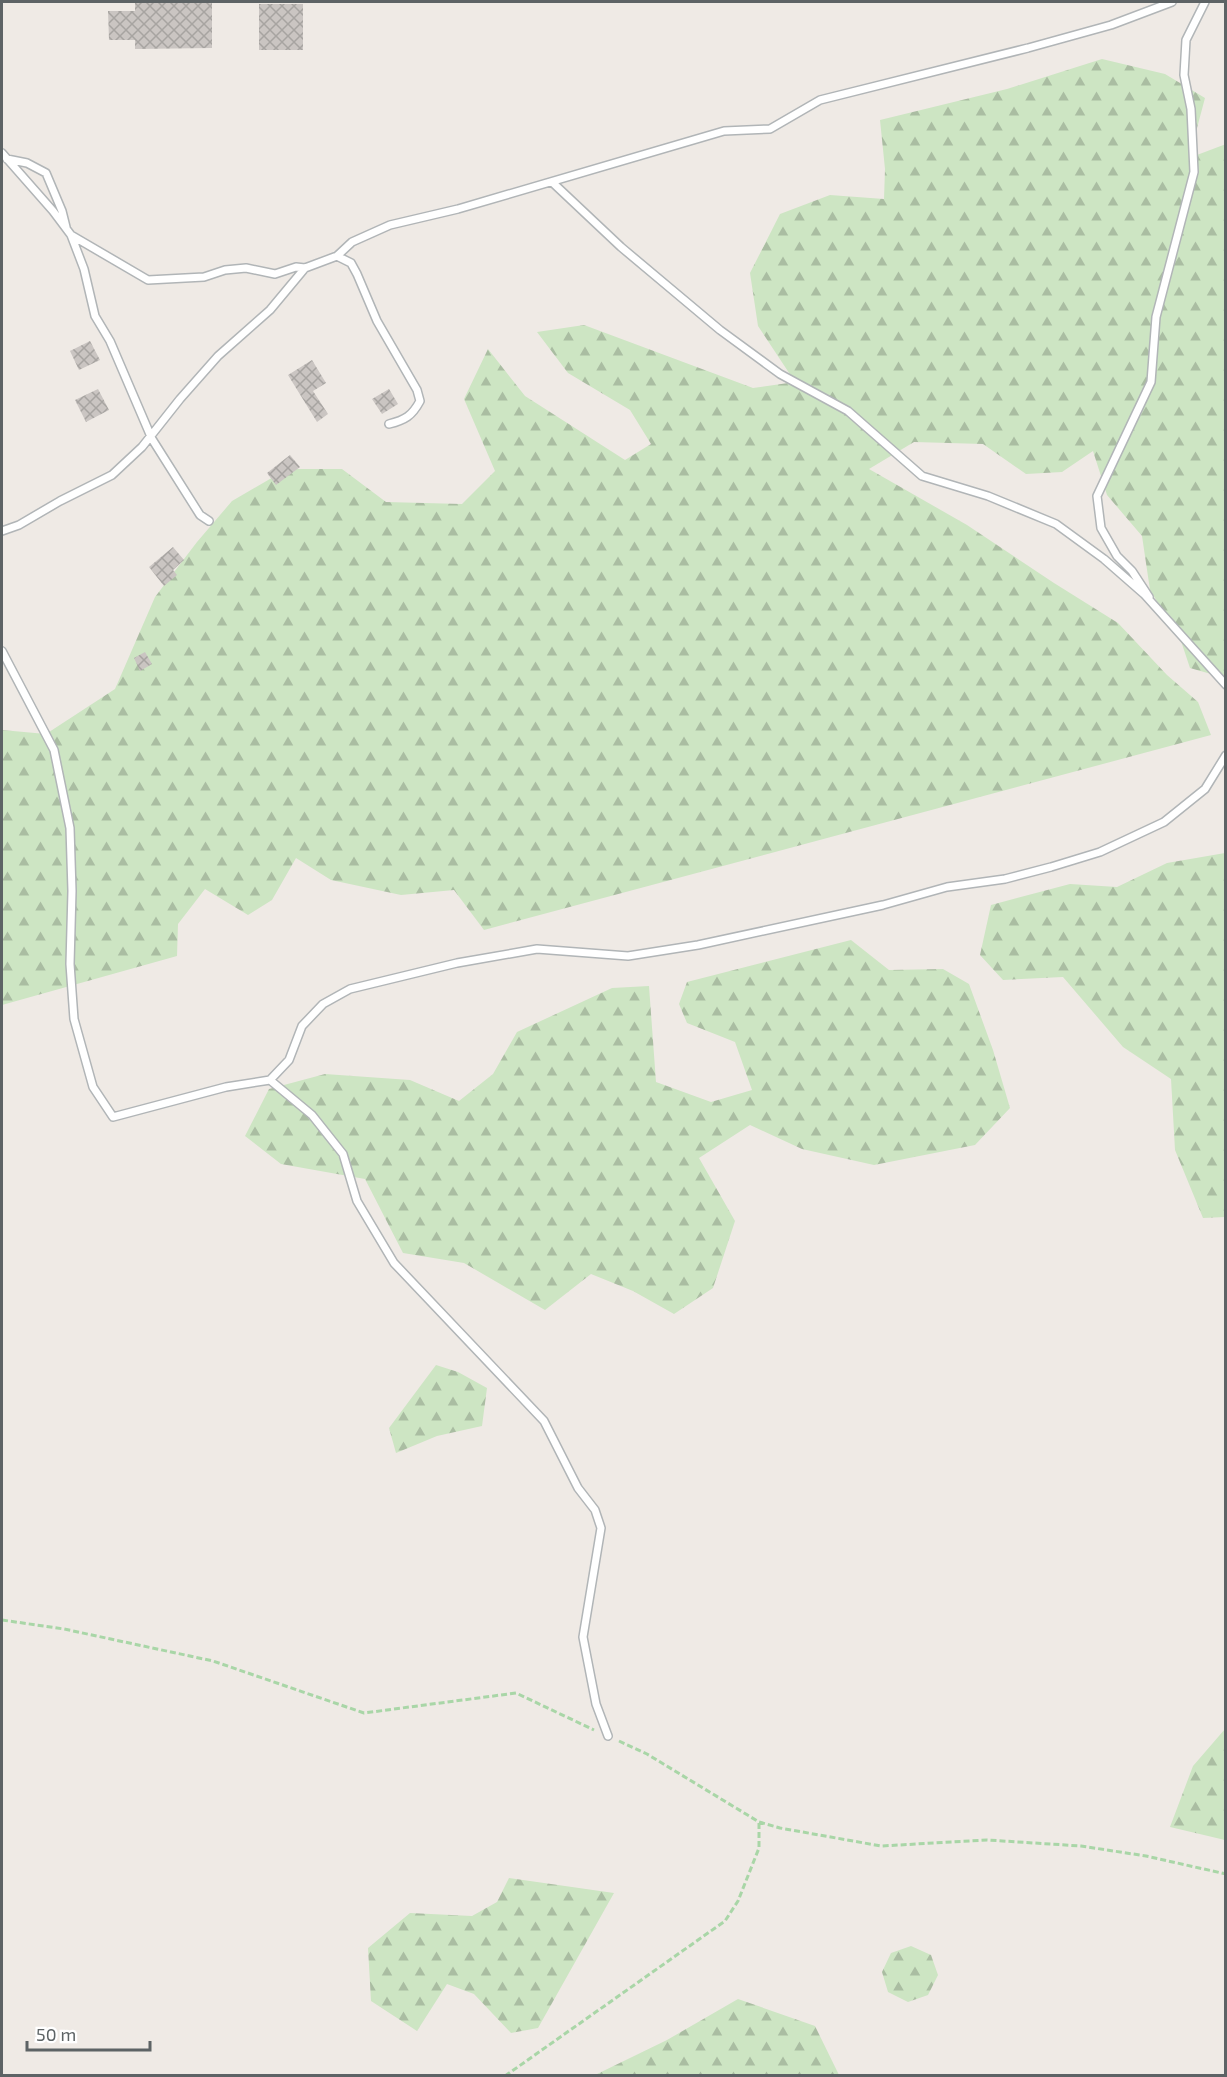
<svg xmlns="http://www.w3.org/2000/svg" width="1227" height="2077" viewBox="0 0 1227 2077" font-family="'Exo 2',sans-serif">
  <defs>
    <pattern id="forest-firs" width="22" height="20" patternUnits="userSpaceOnUse" patternTransform="scale(1.5)"><rect width="22" height="20" fill="#cde5c3"/><path d="M5 1l3.5 6h-7zM16 11l3.5 6h-7z" fill="#aabda2"/></pattern>
    <pattern id="building-cross-hatch" width="8" height="8" patternUnits="userSpaceOnUse" patternTransform="scale(1.5)"><rect width="8" height="8" fill="#cac5c2"/><path d="M0 0l8 8M0 8l8-8" fill="none" stroke="#a7a4a1"/></pattern>
  </defs>
  <rect width="100%" height="100%" fill="#efeae5"/>
  <!-- forest -->
  <path fill="url(#forest-firs)" d="M1102 59 1165 74 1205 98 1189 158 1226 144 1225 678 1190 668 1181 641 1150 590 1142 536 1107 495 1093 451 1062 472 1026 474 983 444 914 442 869 469 967 525 1054 583 1118 623 1167 675 1198 702 1211 735 484 930 454 890 401 895 331 880 296 858 272 900 248 915 205 889 178 924 177 956 2 1005V730L46 734 115 689 155 597 197 542 232 501 287 469H342L386 502 462 504 495 471 464 399 488 349 525 396 625 460 651 444 630 410 568 373 537 332 584 325 753 388 795 382 758 326 750 273 780 214 830 195 884 199 885 169 880 120 1007 89Z
    M1225 853V1217L1203 1218 1175 1150 1171 1079 1123 1047 1063 977 1003 980 980 955 991 905 1070 884 1117 887 1167 863Z
    M851 940 889 970 943 969 969 984 993 1050 1010 1108 975 1145 874 1165 802 1149 750 1125 699 1158 735 1221 713 1288 674 1314 633 1291 591 1274 545 1310 464 1263 403 1253 365 1179 281 1164 245 1136 269 1089 325 1074 410 1080 459 1101 493 1074 517 1032 612 988 649 986 656 1082 711 1102 752 1090 735 1042 687 1023 679 1004 687 982Z
    M436 1365 458 1372 487 1388 482 1426 437 1436 396 1453 389 1428Z
    M1225 1729V1840L1170 1827 1193 1766Z
    M509 1878 614 1893 538 2028 511 2033 474 1994 447 1984 417 2031 371 2001 368 1948 410 1913 472 1916 497 1902Z
    M911 1946 931 1955 938 1975 928 1995 908 2002 888 1992 882 1972 891 1953Z
    M738 1999 815 2026 839 2075H595L667 2040Z"/>
  <!-- building -->
  <path fill="url(#building-cross-hatch)" d="M135 3H212V48L135 49V40H109L108 11H135Z
    M259 4H303V50H259Z
    M90 341 100 360 79 370 70 351Z
    M312 360 326 383 313 391 328 414 317 422 288 375Z
    M98 389 109 410 86 422 75 400Z
    M389 389 398 404 382 414 372 399Z
    M290 455 300 467 276 485 267 473Z
    M173 547 184 560 173 570 177 575 164 586 149 567Z
    M145 652 152 664 140 671 134 658Z"/>
  <g fill="none" stroke-linecap="round" stroke-linejoin="round">
    <!-- lane casing -->
    <g stroke="#b1b5b7" stroke-width="10">
      <path id="lane" d="M2 153 53 211 71 235 84 269 95 316 110 341 152 439 200 515 209 521
        M7 159 27 163 46 173 62 211 66 227
        M552 182 621 247 720 330 780 374 848 411 922 476 988 496 1056 524 1104 559 1144 594 1226 685
        M71 235 148 280 204 277 225 270 246 268 275 274 296 267 305 268 337 256 352 242 390 225 458 209 724 131 770 129 820 100 1028 48 1111 25 1172 2
        M337 256 351 263 357 274 377 321 417 390 420 401C412 416 405 420 389 424
        M2 531 19 525 60 501 112 475 142 447 180 399 218 356 270 310 305 268
        M1149 597 1132 571 1117 556 1101 528 1097 496 1151 382 1156 317 1194 172 1191 109 1184 75 1186 40 1205 2
        M2 651 54 750 70 828 72 891 70 964 74 1019 93 1087 113 1117 226 1087 270 1080 312 1115 343 1154 357 1201 394 1263 544 1421 578 1488 595 1510 601 1528 583 1637 596 1704 608 1736
        M270 1080 289 1060 302 1026 323 1004 350 989 457 963 537 949 628 956 698 945 883 905 947 887 1005 879 1051 867 1100 852 1164 822 1205 789 1226 755"/>
    </g>
    <!-- path -->
    <path stroke="#a9d6a7" stroke-width="3" stroke-dasharray="6 3" stroke-linecap="butt" d="M2 1620 64 1629 213 1661 364 1713 516 1693 594 1730
      M619 1741 647 1754 759 1822 780 1828 881 1846 987 1840 1081 1846 1146 1856 1226 1874
      M505 2076 725 1921 738 1901 759 1848V1822"/>
    <!-- lane -->
    <use href="#lane" stroke="#fff" stroke-width="7"/>
  </g>
  <!-- border -->
  <rect width="1227" height="2077" fill="none" stroke="#5d6365" stroke-width="6"/>
  <!-- scale -->
  <path d="M27 2041v9h123v-9" fill="none" stroke="#5d6365" stroke-width="3"/>
  <text x="36" y="2041" font-size="18" fill="#5d6365" stroke="#ffffff" stroke-width="4.5" paint-order="stroke">50 m</text>
</svg>
